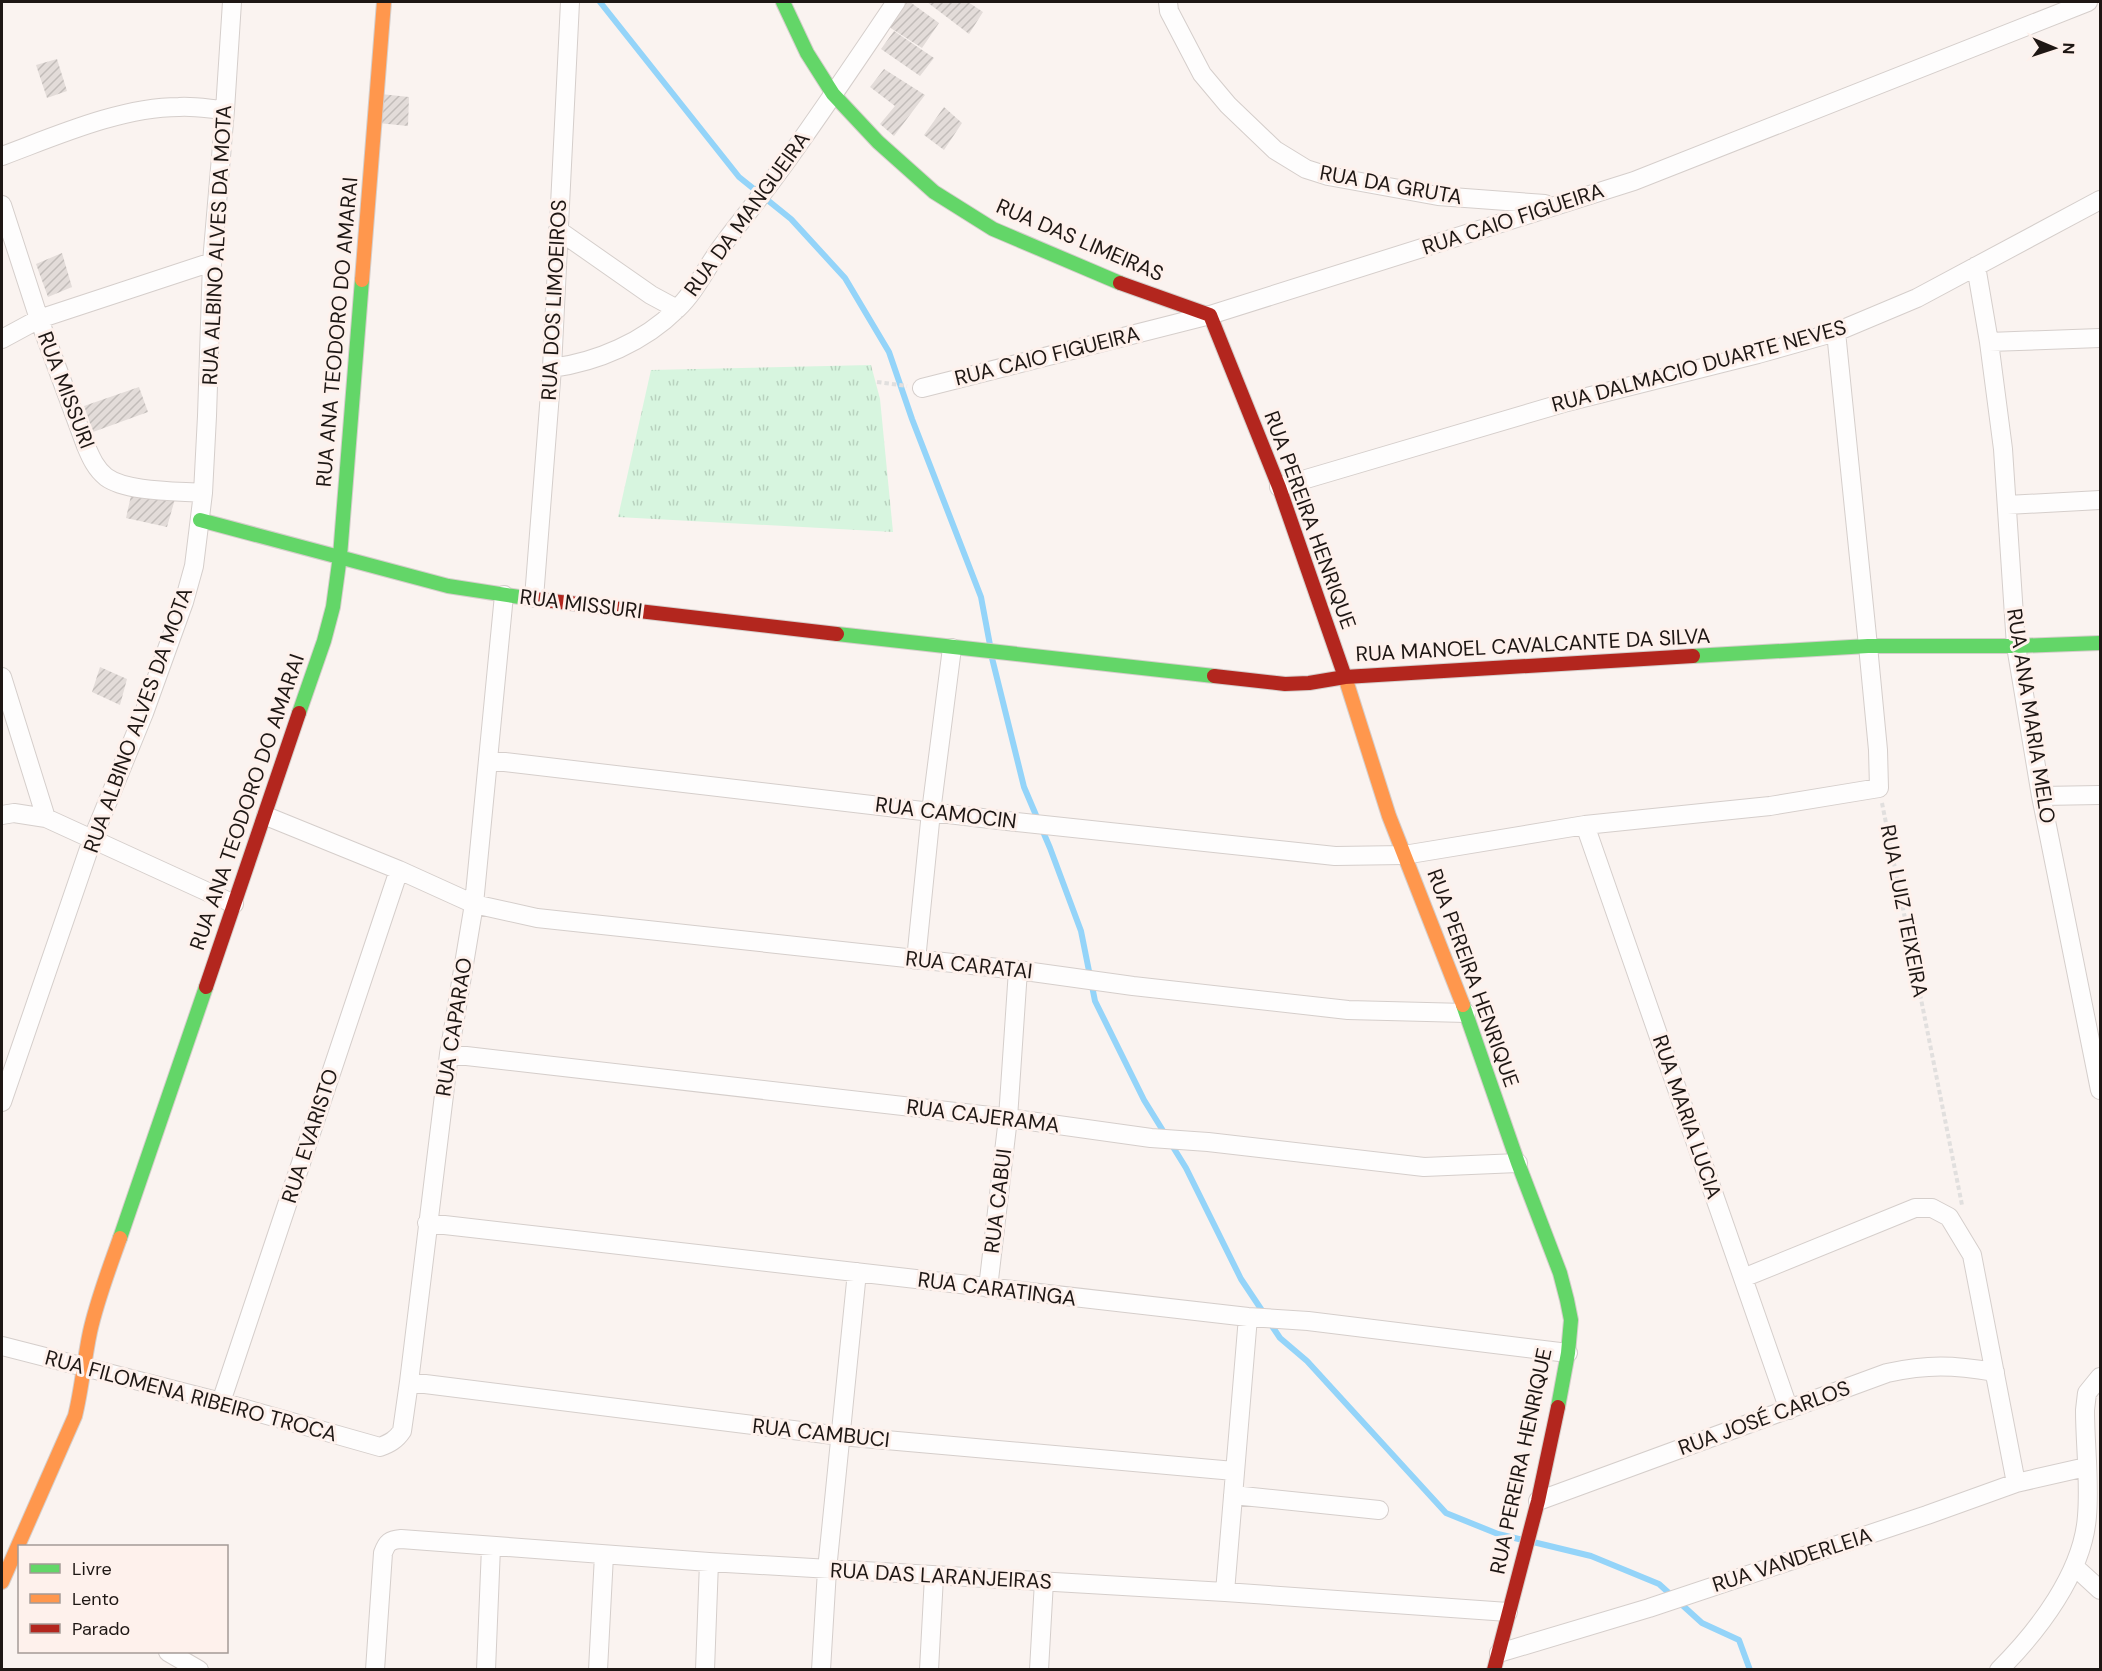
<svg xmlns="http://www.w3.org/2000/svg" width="2102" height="1671" viewBox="0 0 2102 1671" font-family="'DM Sans',sans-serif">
  <defs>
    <pattern id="grass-tufts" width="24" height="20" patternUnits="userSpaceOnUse" patternTransform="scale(1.5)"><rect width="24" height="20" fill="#d7f5df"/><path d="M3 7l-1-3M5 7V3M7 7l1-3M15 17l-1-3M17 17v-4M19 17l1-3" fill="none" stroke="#b8d1be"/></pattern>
    <pattern id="building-hatch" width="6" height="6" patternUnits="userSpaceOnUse" patternTransform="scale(1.5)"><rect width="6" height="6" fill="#e3dcd9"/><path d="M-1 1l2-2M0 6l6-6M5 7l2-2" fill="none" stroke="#c2bcb9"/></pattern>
  </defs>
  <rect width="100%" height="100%" fill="#faf3f0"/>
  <!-- grass -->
  <path fill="url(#grass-tufts)" d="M871 365 880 399 893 532 618 517 651 370Z"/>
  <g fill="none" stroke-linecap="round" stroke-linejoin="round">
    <!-- stream -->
    <path stroke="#94d4f9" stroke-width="6" d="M600 2 739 177 791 219 845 278 889 352 912 419 981 597 990 645
      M992 658 1024 787 1050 848 1081 931 1095 1001 1144 1100 1186 1168 1241 1279 1265 1315
      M1270 1323 1280 1338 1307 1361 1446 1513 1498 1534 1523 1540
      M1533 1542 1591 1556 1659 1584 1702 1623 1739 1640 1750 1670"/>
  </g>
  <!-- building -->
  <path fill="url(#building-hatch)" d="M907 2H910L939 23 922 48 889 27Z
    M927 2H968L983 12 969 34Z
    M894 31 934 58 920 76 881 49Z
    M57 59 67 91 47 98 36 65Z
    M884 69 925 95 894 136 880 124 895 106 870 87Z
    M381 94 409 97 408 126 378 123Z
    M944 107 962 123 944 150 924 135Z
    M62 253 72 287 48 297 36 264Z
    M139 387 148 412 93 432 84 406Z
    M132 491 175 499 167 527 126 518Z
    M100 667 127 679 120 705 92 692Z"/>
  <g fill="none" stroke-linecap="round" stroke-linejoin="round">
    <!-- street casing -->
    <g stroke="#d5cecb" stroke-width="20">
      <path id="street" d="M1168 2 1169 11 1202 74 1228 105 1275 150 1306 169 1328 176 1438 196 1545 204
        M2 156C56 136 121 107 179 107 194 106 210 109 225 110
        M2 205 39 319 86 446C91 458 96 469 106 477 126 492 177 491 203 493
        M558 230 651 295 677 309
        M1976 266 1989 342 2003 449 2016 646 2041 796 2100 1090
        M2 339 39 319 212 262
        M1989 342 2100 338
        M552 368C597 362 644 342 677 309 697 290 708 264 725 242 743 218 762 195 780 170 820 115 858 58 896 2
        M922 388 1210 315 1634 181 2088 2
        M1279 487 1567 402 1758 354 1836 332 1917 298 2100 200
        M2007 505 2100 500
        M534 598 552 368 570 2
        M2 677 46 818
        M488 760 1016 822 1335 856 1404 855 1585 825 1770 806 1879 788 1878 750 1868 646 1836 332
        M2041 796 2100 795
        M2 815 14 813 46 818 234 904
        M266 816 399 870 474 904 537 918 1018 970 1133 986 1348 1010 1466 1013
        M1585 825 1789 1410
        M916 960 931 812 952 648
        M449 1054 1008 1118 1151 1138 1208 1142 1424 1167 1518 1163
        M2 1102 92 840 144 713 184 602 194 566 203 493 207 416 212 262 225 110 232 2
        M427 1223 1248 1317 1308 1321 1568 1353
        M1743 1278 1915 1208H1932L1949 1217 1972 1255 2016 1483
        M988 1288 1008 1118 1018 970
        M2 1346 221 1402 380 1447C390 1443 396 1440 402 1431L409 1382 449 1054 474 904 504 595
        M409 1382 841 1436 1234 1471
        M221 1402 399 870
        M1233 1495 1379 1510
        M1538 1501 1887 1373C1928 1364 1953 1365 1995 1372
        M2075 1567 2100 1590
        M1225 1592 1248 1317
        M168 1652 199 1670
        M1499 1653 1649 1608 1927 1515 2016 1483 2086 1467
        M375 1670 383 1553C387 1542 390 1540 401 1539L709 1562 1225 1592 1508 1612
        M486 1670 491 1547
        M598 1670 604 1555
        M705 1670 709 1562
        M821 1670 827 1570 857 1272
        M929 1670 934 1576
        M1039 1670 1044 1581
        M1999 1670C2038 1631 2083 1573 2087 1516 2090 1481 2085 1445 2085 1410L2087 1393 2100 1377"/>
    </g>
    <!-- fast casing -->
    <g stroke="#d5cecb" stroke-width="16">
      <path id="fast" d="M783 2 807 53 833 94 878 142 934 192 993 229 1120 283
        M200 520 448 586 526 598
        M837 634 1214 676
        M1693 656 1868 646H2016L2100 643
        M299 713 324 641 333 607 340 556 362 280
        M1463 1005 1518 1163 1560 1273 1567 1300 1571 1320 1568 1353 1558 1407
        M120 1238 206 987"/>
    </g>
    <!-- slow casing -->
    <g stroke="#d5cecb" stroke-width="16">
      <path id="slow" d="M362 280 384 2
        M1345 677 1389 816 1463 1005
        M2 1582 75 1416C82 1388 84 1360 90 1332 97 1300 109 1269 120 1238"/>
    </g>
    <!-- jam casing -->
    <g stroke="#d5cecb" stroke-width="16">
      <path id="jam" d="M1120 283 1210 315 1279 487 1345 677
        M526 598 837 634
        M1214 676 1285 684 1309 683 1345 677 1693 656
        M206 987 299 713
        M1494 1670 1538 1501 1558 1407"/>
    </g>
    <!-- path -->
    <path stroke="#e1dfde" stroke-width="4" stroke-dasharray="4.5 3" stroke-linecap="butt" d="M877 382 907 386
      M1882 803 1962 1205"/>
    <!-- street -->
    <use href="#street" stroke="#fefdfd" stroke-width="18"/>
    <!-- fast -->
    <use href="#fast" stroke="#63d668" stroke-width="14"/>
    <!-- slow -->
    <use href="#slow" stroke="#ff974d" stroke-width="14"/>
    <!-- jam -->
    <use href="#jam" stroke="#b3261e" stroke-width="14"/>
  </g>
  <g text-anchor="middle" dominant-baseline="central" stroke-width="6" stroke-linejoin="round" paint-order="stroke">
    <!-- street labels -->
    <g font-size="21" fill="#1e1714" stroke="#fef1ec">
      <text transform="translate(1391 185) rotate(10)">RUA DA GRUTA</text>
      <text transform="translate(747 214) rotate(-54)">RUA DA MANGUEIRA</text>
      <text transform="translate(1513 219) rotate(-18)">RUA CAIO FIGUEIRA</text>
      <text transform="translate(1080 240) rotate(23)">RUA DAS LIMEIRAS</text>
      <text transform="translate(217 245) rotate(-87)">RUA ALBINO ALVES DA MOTA</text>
      <text transform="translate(554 300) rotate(-87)">RUA DOS LIMOEIROS</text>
      <text transform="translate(337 332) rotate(-85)">RUA ANA TEODORO DO AMARAI</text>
      <text transform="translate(1047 356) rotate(-14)">RUA CAIO FIGUEIRA</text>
      <text transform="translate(1699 366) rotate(-15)">RUA DALMACIO DUARTE NEVES</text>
      <text transform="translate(66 390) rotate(69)">RUA MISSURI</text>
      <text transform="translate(1310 520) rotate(70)">RUA PEREIRA HENRIQUE</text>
      <text transform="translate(581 604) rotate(7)">RUA MISSURI</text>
      <text transform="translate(1533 645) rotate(-3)">RUA MANOEL CAVALCANTE DA SILVA</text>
      <text transform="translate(2031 716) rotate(81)">RUA ANA MARIA MELO</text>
      <text transform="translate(138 720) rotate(-70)">RUA ALBINO ALVES DA MOTA</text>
      <text transform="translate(247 802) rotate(-71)">RUA ANA TEODORO DO AMARAI</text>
      <text transform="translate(946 813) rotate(7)">RUA CAMOCIN</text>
      <text transform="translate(1904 911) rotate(79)">RUA LUIZ TEIXEIRA</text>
      <text transform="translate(969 965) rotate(6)">RUA CARATAI</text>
      <text transform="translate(1473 978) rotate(70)">RUA PEREIRA HENRIQUE</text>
      <text transform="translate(454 1027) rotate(-81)">RUA CAPARAO</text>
      <text transform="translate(983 1116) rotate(7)">RUA CAJERAMA</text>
      <text transform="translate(1687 1117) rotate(71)">RUA MARIA LUCIA</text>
      <text transform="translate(310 1136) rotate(-72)">RUA EVARISTO</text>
      <text transform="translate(998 1201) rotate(-83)">RUA CABUI</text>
      <text transform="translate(997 1289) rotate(7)">RUA CARATINGA</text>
      <text transform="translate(191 1396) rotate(15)">RUA FILOMENA RIBEIRO TROCA</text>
      <text transform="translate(1764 1418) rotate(-20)">RUA JOSÉ CARLOS</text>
      <text transform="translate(821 1433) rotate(6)">RUA CAMBUCI</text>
      <text transform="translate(1521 1461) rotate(-78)">RUA PEREIRA HENRIQUE</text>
      <text transform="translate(1792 1560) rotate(-18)">RUA VANDERLEIA</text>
      <text transform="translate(941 1576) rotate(3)">RUA DAS LARANJEIRAS</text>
    </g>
  </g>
  <!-- border -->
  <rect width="2102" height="1671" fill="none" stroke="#1e1714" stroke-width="6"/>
  <!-- legend -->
  <rect x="18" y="1545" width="210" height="108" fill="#fef1ec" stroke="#a49a96" stroke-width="1.5"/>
  <rect x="30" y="1564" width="30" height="9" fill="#63d668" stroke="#a49a96" stroke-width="1.5"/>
  <text x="72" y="1575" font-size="18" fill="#1e1714">Livre</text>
  <rect x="30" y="1594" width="30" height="9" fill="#ff974d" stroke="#a49a96" stroke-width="1.5"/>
  <text x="72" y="1605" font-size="18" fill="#1e1714">Lento</text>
  <rect x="30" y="1624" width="30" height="9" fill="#b3261e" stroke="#a49a96" stroke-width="1.5"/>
  <text x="72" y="1635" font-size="18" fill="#1e1714">Parado</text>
  <!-- north arrow -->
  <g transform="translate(2054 48) rotate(92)" stroke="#fef1ec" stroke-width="4.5" paint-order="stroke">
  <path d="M0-4.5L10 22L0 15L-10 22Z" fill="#1e1714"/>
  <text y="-9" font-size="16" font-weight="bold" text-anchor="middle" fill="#1e1714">N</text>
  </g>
</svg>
